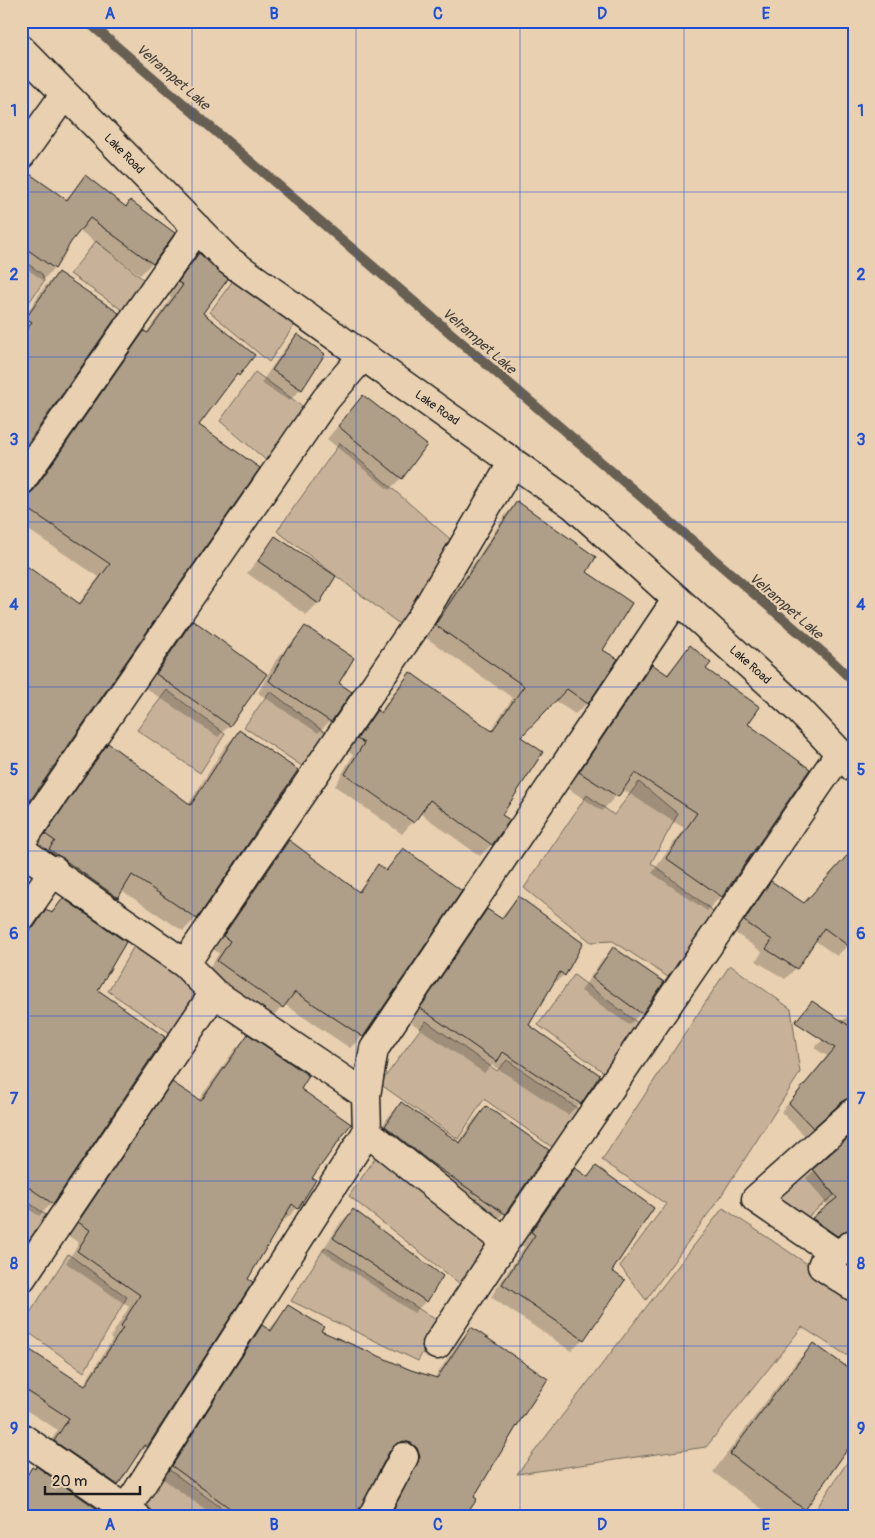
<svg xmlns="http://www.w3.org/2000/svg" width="875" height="1538" viewBox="0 0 875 1538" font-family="Pangolin,sans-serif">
  <rect width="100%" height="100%" fill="#e8d0b1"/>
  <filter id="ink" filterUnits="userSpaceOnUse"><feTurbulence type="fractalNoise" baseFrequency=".02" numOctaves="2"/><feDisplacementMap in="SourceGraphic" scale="10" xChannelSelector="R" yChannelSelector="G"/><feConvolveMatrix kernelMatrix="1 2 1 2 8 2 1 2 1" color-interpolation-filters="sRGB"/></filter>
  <g filter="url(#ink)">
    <!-- green -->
    <path fill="#c7b299" stroke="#72675a" d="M96 241 149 284 128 314 70 274Z
      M21 259 42 274 44 281 21 314Z
      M237 275 298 320 269 362 210 312Z
      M255 372 305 408 267 461 220 421Z
      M340 443 457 545 402 626 277 531Z
      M167 690 225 734 200 773 137 730Z
      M270 691 331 737 308 770 244 727Z
      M639 782 678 814 651 863 717 914 671 979 613 941 591 942 524 888 587 795 614 815Z
      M138 939 206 993 173 1035 108 991Z
      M730 965 791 1009 800 1073 721 1196 646 1300 620 1266 666 1204 602 1160Z
      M574 975 642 1026 609 1076 538 1025Z
      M426 1021 497 1071 507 1060 584 1113 559 1152 484 1099 458 1139 380 1084Z
      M376 1157 490 1246 464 1287 349 1196Z
      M807 1162 834 1195 796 1227 767 1205Z
      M21 1197 49 1217 28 1252 21 1247Z
      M723 1208 854 1295V1360L802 1327 706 1447 517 1474Z
      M325 1247 439 1322 418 1361 291 1301Z
      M68 1254 127 1297 84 1372 21 1327Z
      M854 1452V1517H815L813 1514Z
      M168 1469 234 1517H151L142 1511Z"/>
    <!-- shadow -->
    <path fill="#0003" d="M21 89 31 105 21 120Z
      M21 171 65 200 86 177 125 207 130 202 152 263 140 275 79 230 54 268 43 280 21 265Z
      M199 254 201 313 253 355 198 425 21 812 78 604 99 577 21 525V498L27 496 132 345 146 333 171 298 167 295 187 267Z
      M58 274 21 451V321L45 286Z
      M297 336 323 354 301 389 289 401 261 383 285 348Z
      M363 396 401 478 389 490 327 439Z
      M517 503 585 572 602 650 587 703 575 714 554 700 519 737 492 844 480 856 420 813 402 834 335 786 353 755 347 751 366 723 377 712 379 713 399 685 410 673 490 731 513 698 425 637 506 514Z
      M276 538 318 603 306 615 247 573Z
      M193 621 230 725 218 737 144 687 181 633Z
      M305 627 337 683 330 721 318 733 258 693 276 660Z
      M690 647 746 725 721 896 707 911 652 873 684 828 622 789 602 811 566 787 638 680 653 665 666 675Z
      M239 732 196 918 183 931 121 890 103 911 33 848 95 758 108 745 188 805 226 745Z
      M289 842 357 892 378 866 385 871 403 850 460 891 362 1036 350 1048 284 1004 270 1019 206 974 219 953 212 949 277 854Z
      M771 883 848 945 837 956 814 940 796 968 785 979 756 961 762 952 734 932 760 894Z
      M518 897 564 975 551 986 527 1026 580 1103 568 1115 492 1065 484 1073 409 1021 475 923 487 911 499 919Z
      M63 900 97 990 164 1037 52 1203 39 1216 21 1204V939L46 910 50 913Z
      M613 949 641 1013 629 1025 581 991 601 961Z
      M854 1010V1108L841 1105 804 1135 781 1112 827 1056 814 1048Z
      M248 1036 299 1090 311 1178 297 1208 285 1220 283 1218 246 1279 251 1282 146 1446 105 1496 43 1453 58 1430 21 1407V1345L83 1386 112 1340 110 1338 129 1307 66 1263 79 1243 67 1235 161 1096 173 1084 198 1101 236 1048Z
      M401 1104 458 1143 474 1119 486 1107 504 1213 492 1225 373 1139 389 1116Z
      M854 1135V1238L828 1244 804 1227 828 1206 806 1178Z
      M596 1168 610 1271 583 1339 571 1351 491 1297 524 1247 520 1244 563 1181 575 1169 587 1178Z
      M353 1210 426 1301 414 1313 322 1251 341 1222Z
      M854 1264V1281L842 1274Z
      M288 1307 319 1331 410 1371 434 1379 460 1340 471 1329 546 1380 472 1497 463 1517H385L399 1454 390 1453 387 1454 355 1517H215L162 1478 250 1339 262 1327 268 1331Z
      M813 1345 804 1509 796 1517H773L713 1472 796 1362Z
      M21 1468 28 1473 21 1517Z"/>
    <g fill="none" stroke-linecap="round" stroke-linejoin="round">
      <!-- stream -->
      <path stroke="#685f53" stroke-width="10" d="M87 21 829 658 854 682"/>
    </g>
    <!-- building -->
    <path fill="#af9e88" stroke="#1c1c1c" d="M21 170H24L67 200 85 175 126 207 130 200 175 233 153 264 90 218 71 242 55 269 21 245Z
      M199 253 228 279 203 313 255 355 239 376 237 374 199 425 260 468 21 814V562L80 604 110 564 21 504V496L28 495 34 490 144 331 148 333 183 285 178 282Z
      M58 272 119 313 21 453V338L32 322 26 318Z
      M297 334 325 354 302 390 272 370Z
      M363 395 427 445 402 479 338 426Z
      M517 501 596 557 587 572 632 603 603 650 618 659 588 704 567 689 521 737 543 752 502 815 510 820 492 845 430 800 414 823 345 774 364 743 357 739 377 710 381 713 410 672 492 731 524 686 435 625Z
      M275 536 336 576 319 604 258 561Z
      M193 620 267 674 230 726 156 674Z
      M305 626 354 658 339 683 352 692 331 722 269 681 288 646 290 647Z
      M690 645 711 663 706 669 760 707 748 724 810 769 722 897 666 858 697 813 635 773 618 797 579 772 652 664 668 675Z
      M239 730 298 770 197 919 132 875 118 898 49 849 55 841 45 834 108 743 191 805Z
      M289 840 359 892 378 864 386 871 403 848 462 891 363 1037 295 992 283 1008 217 961 230 941 223 936Z
      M854 848V950L824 928 797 969 766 949 772 940 744 921 771 881 804 903Z
      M518 896 583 943 565 976 560 972 529 1025 600 1075 581 1104 503 1052 497 1062 420 1008 487 909 502 919Z
      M63 898 126 942 98 990 165 1037 53 1204 21 1182V933L34 927 46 909 52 913Z
      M613 947 664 982 642 1014 592 978Z
      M812 1001 851 1027 854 1025V1097L844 1100 813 1128 789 1103 835 1048 795 1022Z
      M248 1034 309 1076 301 1089 351 1124 312 1178 316 1180 298 1209 292 1204 248 1279 253 1282 147 1447 144 1445 118 1485 54 1441 69 1418 21 1387V1344L85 1386 123 1328 121 1326 140 1295 77 1251 90 1230 78 1222 172 1082 201 1101Z
      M401 1102 460 1143 486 1106 549 1150 505 1214 430 1162 385 1126Z
      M854 1133V1228L837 1236 812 1218 837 1198 813 1169Z
      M596 1166 654 1208 612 1271 625 1280 584 1340 502 1284 535 1235 531 1232 575 1168 588 1177Z
      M353 1209 443 1276 427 1302 333 1238Z
      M288 1305 324 1327 321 1331 411 1370 437 1378 471 1327 548 1379 518 1424 474 1497 477 1499 465 1517H395L391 1514 420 1457 417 1448 411 1443 404 1441 396 1444 390 1450 356 1517H242L172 1466 262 1325 271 1331Z
      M813 1343 854 1372V1440L805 1510 730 1454Z
      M36 1466 100 1511 97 1517H21V1485L32 1467 35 1469Z"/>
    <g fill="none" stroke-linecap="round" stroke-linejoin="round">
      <!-- minor casing -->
      <g stroke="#1c1c1c" stroke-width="31">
        <path id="minor" d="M21 49 228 260 573 505 799 710 854 768
          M21 155 65 94
          M21 481 197 228
          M21 842 326 399 363 356
          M21 850 185 964 214 993 366 1095
          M21 918 54 870
          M185 964 421 618 513 462
          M854 1112 756 1199 829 1249 822 1266 854 1287
          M367 1132 505 1242
          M822 1266 854 1243
          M21 1279 214 993
          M437 1345 505 1242 840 753
          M21 1437 137 1517
          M121 1517 367 1132 366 1095 374 1049 677 599
          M372 1517 404 1457"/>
      </g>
      <!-- minor -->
      <use href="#minor" stroke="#e8d0b1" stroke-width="28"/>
    </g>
  </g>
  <!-- grid -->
  <path fill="none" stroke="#1d4ed8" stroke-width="1" stroke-opacity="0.55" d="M192 21V1517M356 21V1517M520 21V1517M684 21V1517M21 192H854M21 357H854M21 522H854M21 687H854M21 851H854M21 1016H854M21 1181H854M21 1346H854"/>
  <g text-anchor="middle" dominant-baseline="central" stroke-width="4.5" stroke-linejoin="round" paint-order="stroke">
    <!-- street labels -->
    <g font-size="12" fill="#1c1c1c" stroke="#e8d0b1">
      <text transform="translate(124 154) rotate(45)">Lake Road</text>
      <text transform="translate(437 408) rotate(35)">Lake Road</text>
      <text transform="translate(750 665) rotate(42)">Lake Road</text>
    </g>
    <!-- water labels -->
    <g font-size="14" font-style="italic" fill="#48433c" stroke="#e8d0b1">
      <text transform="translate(173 77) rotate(41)">Velrampet Lake</text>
      <text transform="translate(479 341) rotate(41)">Velrampet Lake</text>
      <text transform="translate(786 606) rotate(41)">Velrampet Lake</text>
    </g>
  </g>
  <!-- margin -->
  <rect width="875" height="1538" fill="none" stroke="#e8d0b1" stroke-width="55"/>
  <!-- scale -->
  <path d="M45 1486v8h95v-8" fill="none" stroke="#1c1c1c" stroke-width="2.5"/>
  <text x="52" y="1486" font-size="15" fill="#1c1c1c" stroke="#e8d0b1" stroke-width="4" paint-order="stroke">20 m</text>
  <rect x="28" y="28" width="820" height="1482" fill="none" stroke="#1d4ed8" stroke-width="2"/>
  <g font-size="16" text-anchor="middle" font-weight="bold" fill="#1d4ed8">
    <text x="110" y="19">A</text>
    <text x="274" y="19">B</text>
    <text x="438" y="19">C</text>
    <text x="602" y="19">D</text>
    <text x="766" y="19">E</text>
    <text x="14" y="116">1</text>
    <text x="861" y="116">1</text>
    <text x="14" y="280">2</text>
    <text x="861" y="280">2</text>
    <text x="14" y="445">3</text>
    <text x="861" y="445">3</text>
    <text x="14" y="610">4</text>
    <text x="861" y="610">4</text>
    <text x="14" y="775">5</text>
    <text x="861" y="775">5</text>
    <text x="14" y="939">6</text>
    <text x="861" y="939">6</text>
    <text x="14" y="1104">7</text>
    <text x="861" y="1104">7</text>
    <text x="14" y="1269">8</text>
    <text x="861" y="1269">8</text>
    <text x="14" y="1434">9</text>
    <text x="861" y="1434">9</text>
    <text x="110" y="1530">A</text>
    <text x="274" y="1530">B</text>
    <text x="438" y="1530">C</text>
    <text x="602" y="1530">D</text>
    <text x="766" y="1530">E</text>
  </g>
</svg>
